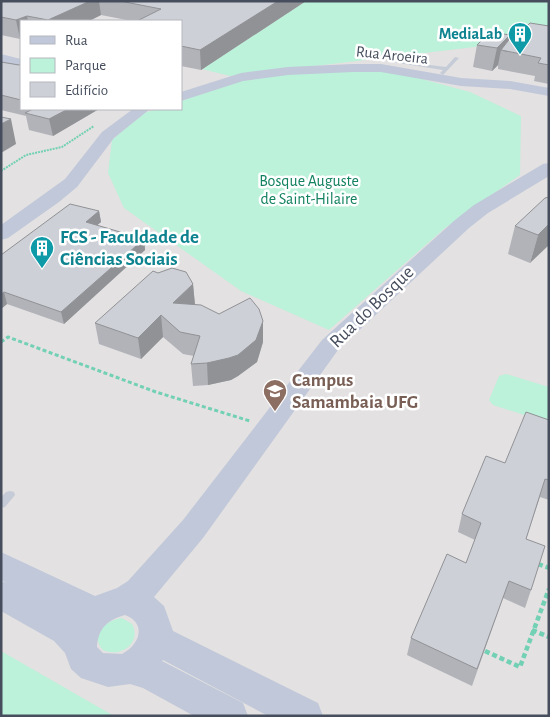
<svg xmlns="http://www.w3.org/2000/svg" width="550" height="717" viewBox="0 0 550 717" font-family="'Alegreya Sans',sans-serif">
  <rect width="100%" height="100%" fill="#f2f0ef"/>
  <!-- education -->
  <path fill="#e3e1e1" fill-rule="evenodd" d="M1 1H549V716H1ZM21 21H181V109H21Z"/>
  <!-- green -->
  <path fill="#bcf1da" d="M306 1H549V38L230 76 202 69Z
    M356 68 407 75 470 92 521 116 520 175 445 228 329 330 241 291 124 208 108 173 112 140 143 113 158 109H181V101L237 79Z
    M506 374 549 387V423L493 405 489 400 499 376Z
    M122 618 132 624C142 643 121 658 103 650 89 635 106 620 122 618Z
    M1 651 114 716H1Z"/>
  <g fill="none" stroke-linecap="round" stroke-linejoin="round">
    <!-- path-far2 -->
    <path stroke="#72d0b4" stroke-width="2" stroke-dasharray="2 1" stroke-linecap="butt" d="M1 171 26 155 62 147 94 126"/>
    <!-- path-far1 -->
    <path stroke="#72d0b4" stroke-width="3" stroke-dasharray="4 2.5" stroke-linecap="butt" d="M1 342 8 337 156 392 250 421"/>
    <!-- path -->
    <path stroke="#72d0b4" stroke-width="4.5" stroke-dasharray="5 3" stroke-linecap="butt" d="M538 564 549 568
      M532 630 549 637
      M485 651 520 667 549 589"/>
    <!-- lane -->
    <path fill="#c5cbd7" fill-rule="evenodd" d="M455 57 459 58 443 75 440 73 443 70 386 61 388 60 446 67Z
      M10 491 14 492 15 495 5 507 1 508V497L6 492Z"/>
    <!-- secondary -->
    <path fill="#c1c8d9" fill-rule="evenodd" d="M1 54 21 59V67L1 62Z
      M353 64H381L461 78 510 81 549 88V96L510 89 461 86 381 72H353L288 75 243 81 181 101V92L241 73 288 67Z
      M133 109H150L114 138 77 187 59 202 8 238 1 240V225L65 179 102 132Z
      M549 163V176L488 213 469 228 338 350 203 538 154 597 164 606 173 631 318 703 323 716H268L163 660 162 661 243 703 248 716H194L143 688 130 684 108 687 81 678 71 669 65 653 54 641 1 611V581L7 583 1 580V552L95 596 117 588 128 581 183 520 322 340 455 220 474 205 543 164ZM125 615C147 623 140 645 122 654L103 653 97 647C98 629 107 620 125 615Z"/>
  </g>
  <!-- wall -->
  <path fill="#b1b3b9" d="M1 1H306L201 70 181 66V21H132L101 15 89 21H21L20 39 1 35Z
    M528 25 549 26V84L534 81 535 76 498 69V65L492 71 473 67 477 45 510 35 509 40Z
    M1 62 19 65 21 64V109H99L53 136 29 130 26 116 1 110Z
    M549 197 530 263 508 254 515 226Z
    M99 211 101 222 97 225 144 239 145 250 64 324 7 304 1 309V255Z
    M193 284 195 305 219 314 263 321V342L257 362 238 376 231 380 208 385 193 386 191 364 194 356 183 354 163 337 141 359 99 344 95 323Z
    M549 420V500L540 497 526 539 531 590 525 608 503 598 472 686 407 655 411 638 466 563 475 540 458 532 462 514 505 463Z"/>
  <!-- shaded-wall -->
  <path fill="#909296" d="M90 1H99L101 15 89 21H48V20Z
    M278 1H306L201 70 200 50Z
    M27 16 28 21H21V39H20L16 20Z
    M510 35 507 52 501 50 498 65 492 71 497 48Z
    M68 109H99L53 136 49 119Z
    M11 119 16 144 1 153V124Z
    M99 211 101 222 88 233 86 222Z
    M549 224V245L530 263 538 235Z
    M144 239 145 250 64 324 61 312Z
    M193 284 195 305 173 303Z
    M4 292 7 304 1 309V294Z
    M161 315 163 337 141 359 138 338Z
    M263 321V342L257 362 238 376 231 380 208 385 207 363Z"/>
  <!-- building -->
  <path fill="#ced0d7" stroke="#909296" d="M1 1H90L48 20 27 16 16 20 1 17Z
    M120 1H278L200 50 181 46V21H137L161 9Z
    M530 23 549 26V65L538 63 541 58 501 50 521 24 528 25Z
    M490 32 510 35 497 48 477 45Z
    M1 62 19 65 21 64V100L1 95Z
    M33 109H68L49 119 25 113Z
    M1 117 11 119 1 124Z
    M549 197V224L538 235 515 226 545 198Z
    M70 204 99 211 86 222 144 239 61 312 4 292 1 294V255Z
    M172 268 186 272 193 284 173 303 201 305 219 314 250 298 259 309 263 321 256 340 238 355 229 358 207 363 191 364 200 336 180 332 161 315 138 338 95 323 153 271 158 273Z
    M526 412 549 420V480L545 479 526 539 545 546 531 590 509 581 477 669 411 638 447 554 466 563 481 523 462 514 486 456 505 463Z"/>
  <!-- icons -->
  <defs>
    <g id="building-pin" transform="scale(1.25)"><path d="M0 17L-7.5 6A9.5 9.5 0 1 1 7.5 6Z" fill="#0f9aa8" stroke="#fff"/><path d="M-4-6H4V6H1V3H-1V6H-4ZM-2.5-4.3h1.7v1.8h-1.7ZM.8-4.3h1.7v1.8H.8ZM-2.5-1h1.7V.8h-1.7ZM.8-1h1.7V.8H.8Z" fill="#fff"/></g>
    <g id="university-pin" transform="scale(1.25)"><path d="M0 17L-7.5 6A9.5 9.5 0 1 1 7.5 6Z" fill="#8d6e63" stroke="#fff"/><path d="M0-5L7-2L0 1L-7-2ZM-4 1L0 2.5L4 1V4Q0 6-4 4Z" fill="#fff"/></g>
  </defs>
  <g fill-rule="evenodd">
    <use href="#building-pin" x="520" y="34"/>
    <use href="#building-pin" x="42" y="248"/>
    <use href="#university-pin" x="275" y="391"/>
  </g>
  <g text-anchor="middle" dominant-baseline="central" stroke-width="5" stroke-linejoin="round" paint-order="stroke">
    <!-- far-culture labels -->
    <g font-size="16" font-weight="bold" fill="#0d838f" stroke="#fff" text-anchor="end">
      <text x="502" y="34">MediaLab</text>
    </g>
    <!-- far-street labels -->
    <g font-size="16" fill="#464e5d" stroke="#fff">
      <text transform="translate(392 55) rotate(6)">Rua Aroeira</text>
    </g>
    <!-- far-park labels -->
    <g font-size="16" fill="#138260" stroke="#fff">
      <text x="309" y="181">Bosque Auguste<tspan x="309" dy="18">de Saint-Hilaire</tspan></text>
    </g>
    <!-- culture labels -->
    <g font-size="19" font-weight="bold" fill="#0d838f" stroke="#fff" text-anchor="start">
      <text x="60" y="237">FCS - Faculdade de<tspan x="60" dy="22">Ciências Sociais</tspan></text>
    </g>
    <!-- street labels -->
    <g font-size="19" fill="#464e5d" stroke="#fff">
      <text transform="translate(372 307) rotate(-44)">Rua do Bosque</text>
    </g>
    <!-- education labels -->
    <g font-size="19" font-weight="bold" fill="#785e54" stroke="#fff" text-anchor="start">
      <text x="292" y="380">Campus<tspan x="292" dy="22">Samambaia UFG</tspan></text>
    </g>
  </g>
  <!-- border -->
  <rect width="550" height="717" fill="none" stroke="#464e5d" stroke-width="5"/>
  <!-- legend -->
  <rect x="20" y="20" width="162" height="90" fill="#ffffff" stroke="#b5b8be"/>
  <rect x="30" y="36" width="25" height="8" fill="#c1c8d9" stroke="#b5b8be"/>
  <text x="65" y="45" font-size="15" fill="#464e5d">Rua</text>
  <rect x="30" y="58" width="25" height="15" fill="#bcf1da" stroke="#b5b8be"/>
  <text x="65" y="70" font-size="15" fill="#464e5d">Parque</text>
  <rect x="30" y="82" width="25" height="15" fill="#ced0d7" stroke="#b5b8be"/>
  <text x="65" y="95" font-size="15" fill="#464e5d">Edifício</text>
</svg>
